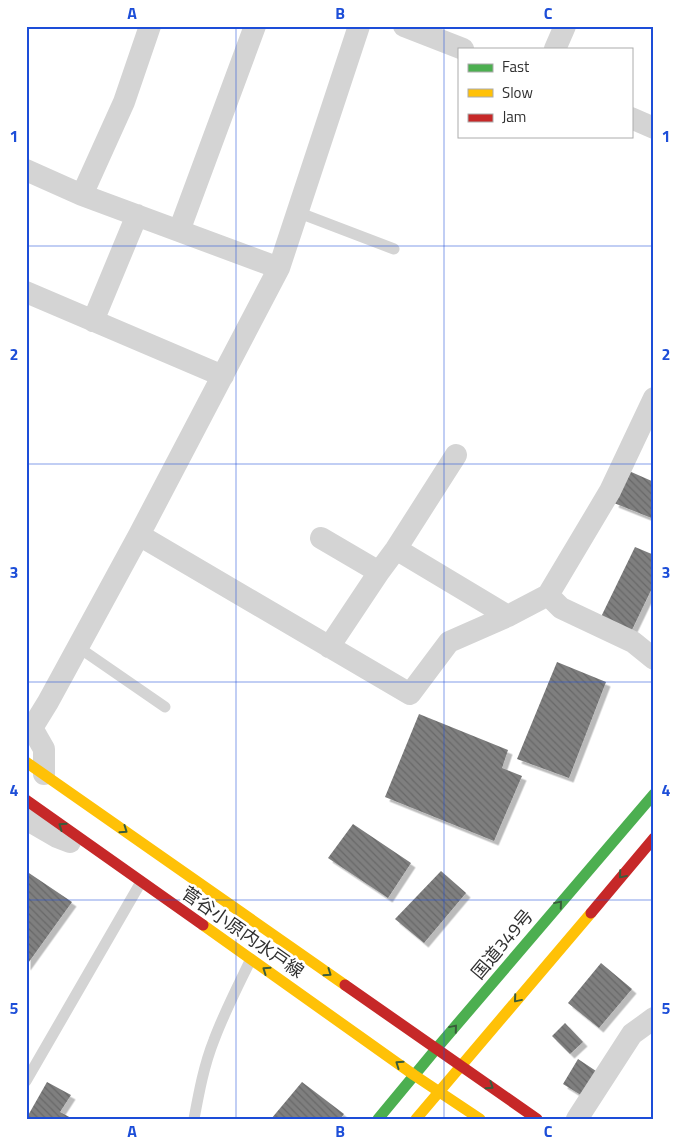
<svg xmlns="http://www.w3.org/2000/svg" width="680" height="1145" viewBox="0 0 680 1145" font-family="'Titillium Web','Noto Sans JP',sans-serif">
  <defs>
    <pattern id="building-back-hatch" width="6" height="6" patternUnits="userSpaceOnUse" patternTransform="scale(1.25)"><rect width="6" height="6" fill="#7f7f7f"/><path d="M-1 5l2 2M0 0l6 6M5-1l2 2" fill="none" stroke="#686868"/></pattern>
    <filter id="shadow"><feDropShadow dx="4.5" dy="4.5" stdDeviation="0" flood-color="#0004"/></filter>
  </defs>
  <rect width="100%" height="100%" fill="#fff"/>
  <!-- building -->
  <path fill="url(#building-back-hatch)" filter="url(#shadow)" d="M629 471 654 482V519L614 503Z
    M635 547 654 555V584L630 634 599 621Z
    M557 662 606 682 569 778 517 759Z
    M419 714 508 750 502 768 522 776 494 841 385 797Z
    M353 824 411 863 388 898 328 858Z
    M26 871 72 902 26 966Z
    M441 871 466 893 424 943 395 919Z
    M601 963 632 989 599 1028 568 1003Z
    M565 1023 583 1042 570 1054 552 1036Z
    M578 1059 599 1073 584 1097 563 1084Z
    M47 1082 71 1095 60 1112 73 1119H26Z
    M302 1082 344 1114 340 1119H271Z"/>
  <g fill="none" stroke-linecap="round" stroke-linejoin="round">
    <!-- lane -->
    <path stroke="#d4d4d4" stroke-width="11" d="M297 212 394 249
      M78 647 165 707
      M26 1081 141 882
      M194 1119C199 1092 204 1065 214 1040 224 1013 238 986 251 959"/>
    <!-- street -->
    <path stroke="#d4d4d4" stroke-width="22" d="M404 26 463 49
      M555 49 565 26
      M631 118 654 128
      M26 170 82 195 279 268
      M82 195 124 102 150 26
      M179 231 255 26
      M26 292 223 376
      M93 321 137 215
      M139 535 410 694 449 642 508 616 548 595 610 491 654 398
      M321 538 379 572
      M396 549 508 616
      M548 595 561 608 633 642 654 659
      M329 647 379 572 396 549 456 455
      M26 724 32 728 48 702 139 535 279 268 359 26
      M32 728 44 749V774
      M26 819 57 837 70 842
      M577 1119 632 1034 654 1018"/>
    <!-- fast -->
    <path stroke="#4caf50" stroke-width="11" d="M378 1119 436 1049 654 794"/>
    <!-- slow -->
    <path stroke="#ffc107" stroke-width="11" d="M26 762 345 985
      M203 925 414 1075 480 1119
      M416 1119 591 913"/>
    <!-- jam -->
    <path stroke="#c62828" stroke-width="11" d="M26 800 203 925
      M591 913 654 838
      M345 985 537 1119"/>
  </g>
  <!-- one-way arrows -->
  <defs><path id="oneway-chevron" d="M-2-3.5L2.5 0L-2 3.5" fill="none" stroke-width="1.6" stroke-linecap="round" stroke-linejoin="round" transform="scale(1.25)"/></defs>
  <g stroke="#3a5c3b">
    <use href="#oneway-chevron" transform="translate(62 826) rotate(-145)"/>
    <use href="#oneway-chevron" transform="translate(124 830) rotate(35)"/>
    <use href="#oneway-chevron" transform="translate(622 875) rotate(130)"/>
    <use href="#oneway-chevron" transform="translate(559 904) rotate(-50)"/>
    <use href="#oneway-chevron" transform="translate(266 970) rotate(-145)"/>
    <use href="#oneway-chevron" transform="translate(328 973) rotate(35)"/>
    <use href="#oneway-chevron" transform="translate(517 999) rotate(130)"/>
    <use href="#oneway-chevron" transform="translate(454 1028) rotate(-50)"/>
    <use href="#oneway-chevron" transform="translate(399 1064) rotate(-145)"/>
    <use href="#oneway-chevron" transform="translate(490 1086) rotate(34)"/>
  </g>
  <!-- grid -->
  <path fill="none" stroke="#1d4ed8" stroke-width="1" stroke-opacity="0.55" d="M236 26V1119M444 26V1119M26 246H654M26 464H654M26 682H654M26 900H654"/>
  <g text-anchor="middle" dominant-baseline="central" stroke-width="5" stroke-linejoin="round" paint-order="stroke">
    <!-- street labels -->
    <g font-size="18" fill="#303030" stroke="#fff">
      <text transform="translate(243 932) rotate(35)">菅谷小原内水戸線</text>
      <text transform="translate(502 944) rotate(-50)">国道349号</text>
    </g>
  </g>
  <!-- border -->
  <rect width="680" height="1145" fill="none" stroke="#ffffff" stroke-width="55"/>
  <!-- legend -->
  <rect x="458" y="48" width="175" height="90" fill="#ffffff" stroke="#acacac"/>
  <rect x="468" y="64" width="25" height="8" fill="#4caf50" stroke="#acacac"/>
  <text x="502" y="72" font-size="15" fill="#303030">Fast</text>
  <rect x="468" y="89" width="25" height="8" fill="#ffc107" stroke="#acacac"/>
  <text x="502" y="98" font-size="15" fill="#303030">Slow</text>
  <rect x="468" y="114" width="25" height="8" fill="#c62828" stroke="#acacac"/>
  <text x="502" y="122" font-size="15" fill="#303030">Jam</text>
  <rect x="28" y="28" width="624" height="1090" fill="none" stroke="#1d4ed8" stroke-width="2"/>
  <g font-size="16" text-anchor="middle" font-weight="bold" fill="#1d4ed8">
    <text x="132" y="19">A</text>
    <text x="340" y="19">B</text>
    <text x="548" y="19">C</text>
    <text x="14" y="142">1</text>
    <text x="666" y="142">1</text>
    <text x="14" y="360">2</text>
    <text x="666" y="360">2</text>
    <text x="14" y="578">3</text>
    <text x="666" y="578">3</text>
    <text x="14" y="796">4</text>
    <text x="666" y="796">4</text>
    <text x="14" y="1014">5</text>
    <text x="666" y="1014">5</text>
    <text x="132" y="1137">A</text>
    <text x="340" y="1137">B</text>
    <text x="548" y="1137">C</text>
  </g>
</svg>
